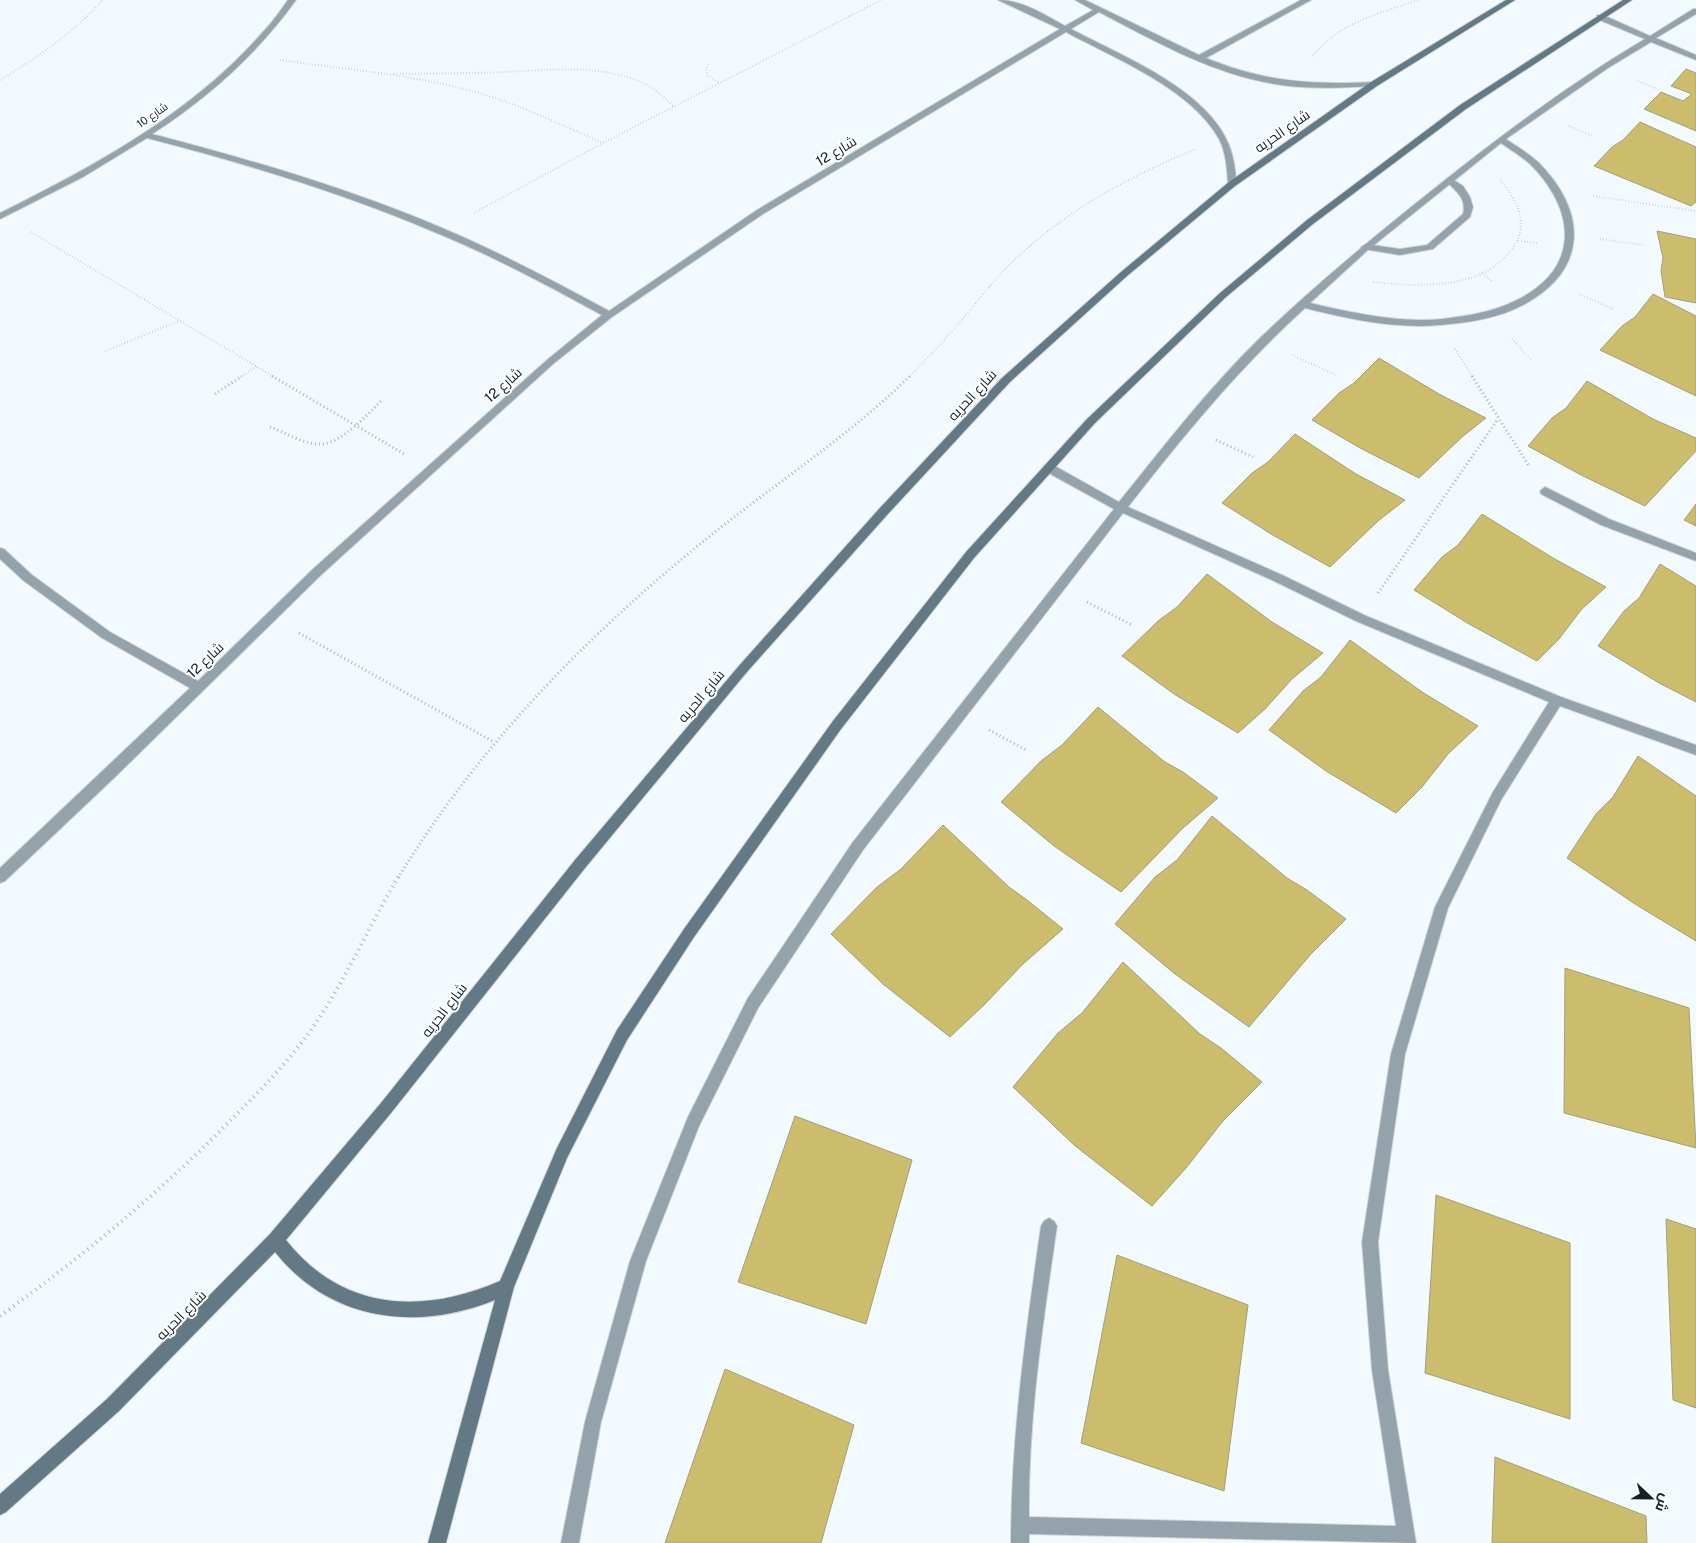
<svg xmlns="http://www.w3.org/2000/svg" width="1696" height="1543" viewBox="0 0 1696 1543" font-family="'Public Sans',Cairo,sans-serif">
  <rect width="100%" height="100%" fill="#f3fafe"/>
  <!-- building -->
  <path fill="#cbbd6b" stroke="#a49e7d" d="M1686 69 1696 73V131L1644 109 1661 92 1683 101 1692 94 1671 86Z
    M1640 122 1696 147V202L1691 206 1594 166 1612 147 1623 140Z
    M1657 231 1696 239V303L1665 297 1661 271 1663 258Z
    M1653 294 1696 316V396L1600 350 1622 326 1635 317Z
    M1379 358 1439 394 1486 418 1462 437 1419 478 1360 448 1312 420 1339 393 1354 383Z
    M1587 381 1653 419 1696 438V451L1645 506 1581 475 1528 446 1552 418 1566 408Z
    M1295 434 1356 474 1405 500 1378 521 1330 567 1271 534 1222 503 1252 473 1268 462Z
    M1696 504V526L1684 520Z
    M1482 514 1553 558 1606 587 1581 610 1559 639 1537 661 1469 624 1414 590 1442 557 1458 545Z
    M1660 564 1696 586V702L1659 683 1598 646 1624 611 1639 598Z
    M1207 574 1272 622 1323 653 1292 679 1265 709 1238 733 1174 694 1122 656 1158 621 1177 607Z
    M1350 640 1422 692 1478 726 1448 754 1422 787 1396 813 1326 771 1269 730 1303 691 1321 677Z
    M1098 707 1165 762 1183 772 1218 798 1183 828 1121 892 1054 846 1001 802 1041 761 1062 745Z
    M1638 756 1696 796V941L1635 904 1567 858 1596 814 1613 797Z
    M1212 816 1287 878 1307 890 1346 919 1311 954 1249 1027 1175 974 1115 924 1155 877 1177 860Z
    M943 825 1009 887 1027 900 1063 929 1023 964 985 1004 950 1037 883 984 831 934 877 887 901 869Z
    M1123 962 1200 1034 1221 1048 1262 1082 1223 1121 1186 1168 1152 1206 1074 1145 1013 1087 1058 1033 1082 1013Z
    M1565 968 1689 1008 1696 1148 1564 1113Z
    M795 1116 912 1160 866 1324 738 1282Z
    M1436 1195 1570 1243V1419L1425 1373Z
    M1666 1219 1696 1229V1408L1673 1400Z
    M1117 1255 1248 1305 1224 1491 1081 1443Z
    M725 1369 854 1425 821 1543H665Z
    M1495 1457 1646 1516 1647 1543H1492Z"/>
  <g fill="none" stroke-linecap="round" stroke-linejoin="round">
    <!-- lane casing -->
    <g stroke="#cfd7dc" stroke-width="2">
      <path id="lane" d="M1449 177 1463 186 1470 197 1473 207 1470 217 1433 249 1400 255 1363 249 1361 247 1366 244 1400 249 1427 245 1463 214C1467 197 1455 191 1445 180Z
        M1545 487 1609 519 1696 553V561L1601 525 1541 494 1540 491Z"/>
    </g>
    <!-- street casing -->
    <g stroke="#cfd7dc" stroke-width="2">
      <path id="street" d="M288 0H296C257 54 208 98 152 134 251 160 348 188 442 228 499 252 554 281 609 311L757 210 1060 29 998 0C1022 0 1045 15 1065 26L1093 10 1075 0H1085L1199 55 1301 0H1311L1206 58C1264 82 1311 85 1374 82L1378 84 1374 86C1337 88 1300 90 1264 82 1205 70 1151 39 1099 12L1071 29C1125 58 1224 95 1234 163 1235 170 1237 179 1235 186L1228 184C1227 169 1226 152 1219 139 1192 89 1114 58 1066 32L763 214 612 317 553 364 321 575 114 778 5 881 0 883V868L190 688 102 638 24 581 0 559V548L4 549 32 575 110 632 198 681 313 569 547 360 602 315C547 285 491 255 432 231 340 192 244 163 147 138L83 177 0 219V213C95 166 192 113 262 33 272 23 280 11 288 0Z
        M1693 9H1696V14L1656 38 1696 55V60L1651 42 1608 68 1506 139C1517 147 1530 154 1540 164 1587 213 1588 269 1525 304 1500 318 1468 323 1440 325 1394 329 1349 319 1305 308 1239 368 1183 436 1128 507L1282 575 1364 615 1561 697 1696 745V755L1560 706 1501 800 1448 908 1405 1054 1378 1242 1388 1370 1416 1543 1029 1534V1543H1011C1011 1437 1026 1331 1041 1226L1044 1221 1049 1218 1054 1221 1057 1226C1043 1322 1028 1419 1029 1517L1396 1526 1372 1370 1362 1242 1391 1054 1435 907 1493 792 1549 702 1356 621 1274 581 1123 513 863 850 758 1008 699 1126 646 1261 601 1422 579 1543H561L585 1422 630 1261 688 1117 748 998 853 842 1114 509 1045 471 1044 468 1045 465H1053L1119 502C1164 446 1208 389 1259 339 1313 287 1371 239 1430 192 1499 137 1569 84 1645 39L1597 19V15H1603L1650 36ZM1501 143C1512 151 1525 158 1534 168 1578 215 1578 271 1515 301 1493 312 1467 316 1442 319 1397 323 1353 313 1310 303L1369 249Z"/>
    </g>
    <!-- secondary casing -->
    <g stroke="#cfd7dc" stroke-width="2">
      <path id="secondary" d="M1506 0H1515L1377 86 1235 186 1127 276 1010 382 887 515 746 673 585 868 391 1113 286 1240C342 1311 422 1315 500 1281L557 1148 617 1030 684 929 833 721 966 552 1087 419 1220 293 1307 220 1460 105 1623 0H1632L1466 109 1313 224 1226 297 1095 423 974 558 841 729 694 937 627 1040 567 1158 514 1287 446 1543H428L495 1300C416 1332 330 1321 275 1252L119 1411 6 1512 0 1515V1494L107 1399 270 1234 381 1103 575 860 738 667 879 509 1002 378 1121 272 1229 182 1371 82Z"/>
    </g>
    <!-- path-far2 -->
    <path stroke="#aeb7bc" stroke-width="2" stroke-dasharray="0.5 2.5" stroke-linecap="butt" d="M1313 56C1339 22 1379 14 1418 0
      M280 60C342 69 407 74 468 90 515 102 559 124 603 143
      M708 64 706 69 707 75 719 83
      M394 74C431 74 468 73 505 72 548 70 599 64 641 82 654 88 664 97 674 107
      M0 80C38 57 73 33 103 0
      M1638 81 1657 89
      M1569 126 1592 136
      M1593 196 1696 211
      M474 213 603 143 881 0
      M31 232 274 377
      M1600 239 1644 245
      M1518 241 1537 243
      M1482 273 1493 282
      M1373 282C1422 287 1494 291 1518 238 1527 217 1513 194 1499 179
      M1579 294 1613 309
      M1512 339 1531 360
      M1455 349 1473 377
      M105 351 179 321
      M1292 355 1336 375
      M241 377 257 366
      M909 377C930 356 951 333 970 310 981 297 991 284 1002 272 1057 216 1124 178 1196 149"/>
    <!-- path-far1 -->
    <path stroke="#aeb7bc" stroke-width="3" stroke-dasharray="1 3" stroke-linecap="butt" d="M272 376 404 454
      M1472 376 1529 466
      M215 394 242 376
      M270 427C286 433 305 445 322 444 343 442 368 414 382 400
      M1216 440 1253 457
      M1378 593 1498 419
      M1087 602 1132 625
      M299 633 494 742
      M989 730 1026 750
      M398 878C480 744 588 634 710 536 776 483 849 436 910 376"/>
    <!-- path -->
    <path stroke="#aeb7bc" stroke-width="4" stroke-dasharray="1 4.5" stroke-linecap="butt" d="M0 1316C79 1259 153 1198 222 1129 253 1098 285 1066 311 1030 345 982 368 927 399 876"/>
    <!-- lane -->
    <use href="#lane" fill="#94a2ab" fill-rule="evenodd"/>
    <!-- street -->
    <use href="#street" fill="#94a2ab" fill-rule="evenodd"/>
    <!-- secondary -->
    <use href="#secondary" fill="#647986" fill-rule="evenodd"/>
  </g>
  <g text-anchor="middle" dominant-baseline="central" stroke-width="4" stroke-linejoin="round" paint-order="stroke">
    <!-- far-street labels -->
    <g font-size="11" fill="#142028" stroke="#fff">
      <text transform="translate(152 115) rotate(-35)">شارع 10</text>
    </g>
    <!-- street labels -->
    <g font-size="14" fill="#142028" stroke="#fff">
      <text transform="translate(1282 131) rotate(-35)">شارع الحريه</text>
      <text transform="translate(836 151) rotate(-31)">شارع 12</text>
      <text transform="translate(503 385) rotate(-42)">شارع 12</text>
      <text transform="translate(972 395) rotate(-47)">شارع الحريه</text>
      <text transform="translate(205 660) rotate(-44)">شارع 12</text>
      <text transform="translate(701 696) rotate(-50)">شارع الحريه</text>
      <text transform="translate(444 1010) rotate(-52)">شارع الحريه</text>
      <text transform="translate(181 1315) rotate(-45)">شارع الحريه</text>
    </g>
  </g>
  <!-- north arrow -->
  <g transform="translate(1651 1498) rotate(112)" stroke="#ffffff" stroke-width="4" paint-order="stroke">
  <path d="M0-4L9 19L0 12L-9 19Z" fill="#142028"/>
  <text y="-8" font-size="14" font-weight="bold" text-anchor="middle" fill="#142028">ش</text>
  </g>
</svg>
